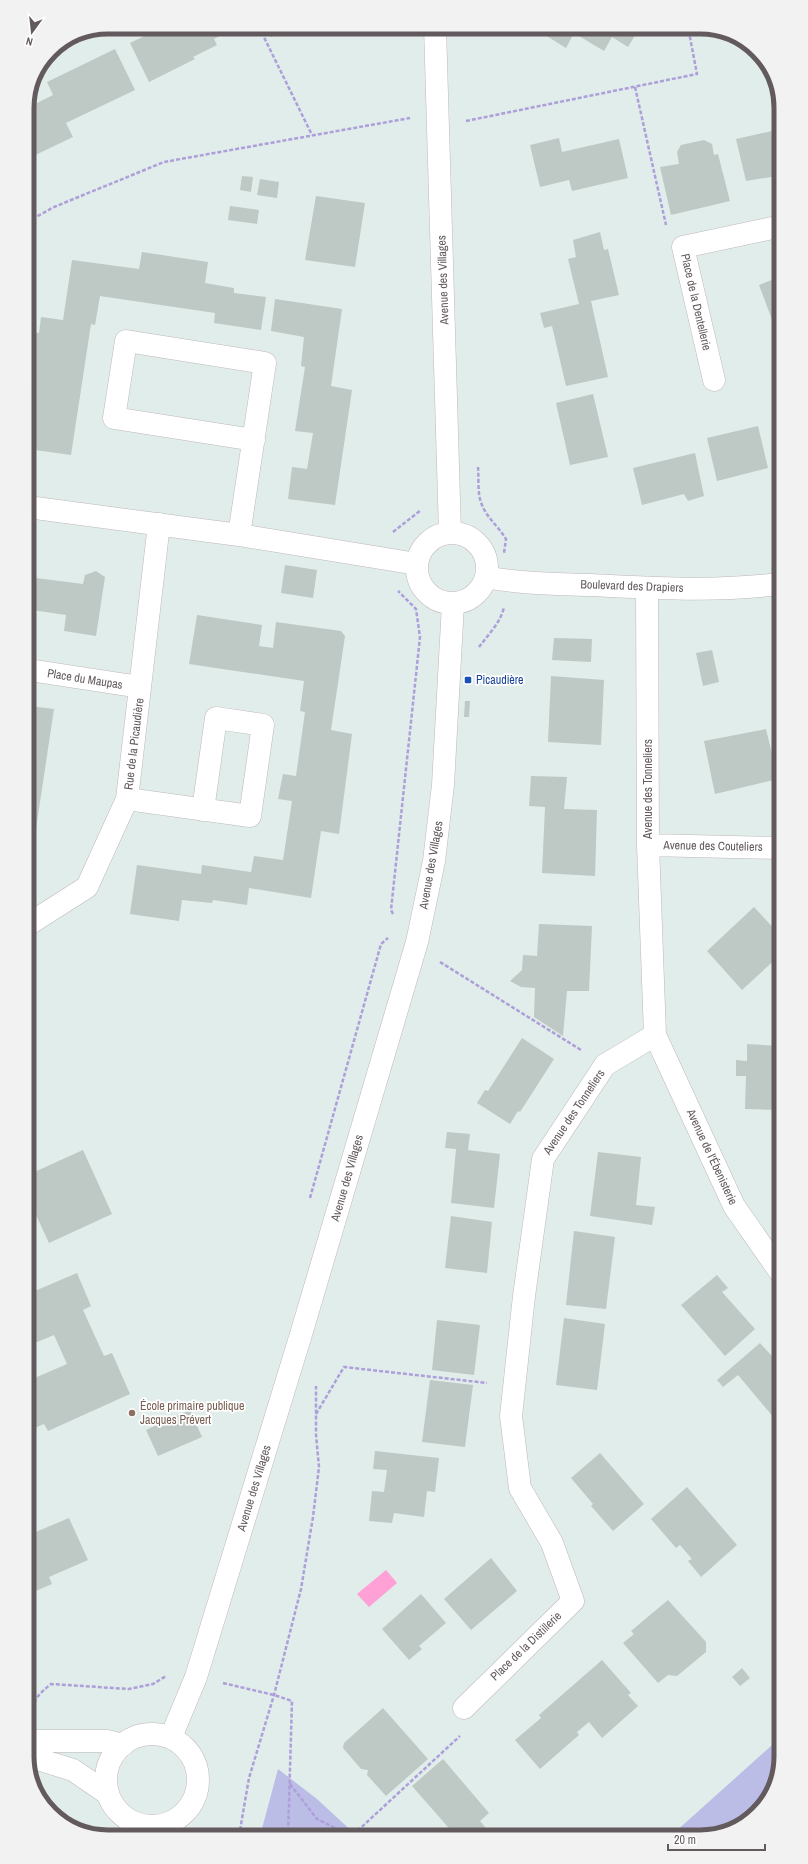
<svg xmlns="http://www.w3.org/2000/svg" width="808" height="1864" viewBox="0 0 808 1864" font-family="'Archivo Narrow',sans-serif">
  <rect width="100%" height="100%" fill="#e1edea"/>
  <!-- green -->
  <path fill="#bcbde7" d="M781 1737V1756L764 1805 726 1833H674Z
    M278 1769 317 1799 356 1835 260 1836Z"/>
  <!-- water -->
  <path fill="#ffa0d7" d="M386 1570 397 1583 369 1607 357 1594Z"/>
  <!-- building -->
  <path fill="#bec8c5" d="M163 27H237L214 39 217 45 193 57 195 59 149 82 130 43Z
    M267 27H290L271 37Z
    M532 27H640L628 47 612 37 604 51 574 33 566 48Z
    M115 49 135 90 66 123 73 137 27 159V108L53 95 47 82Z
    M777 130V176L746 181 736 139Z
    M559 138 562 152 619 139 628 178 572 191 569 180 540 187 530 145Z
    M704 140 712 144 714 155 718 154 730 201 671 215 660 167 679 164 677 152 681 145Z
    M242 176 253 177 251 192 240 190Z
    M260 179 279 182 277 198 257 195Z
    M316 196 365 203 355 267 305 260Z
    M230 206 259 210 257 224 228 220Z
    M600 232 604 250 608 249 619 295 591 301 608 377 566 386 552 326 544 328 540 313 579 304 568 259 576 257 573 240Z
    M142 252 208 262 205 283 234 288V293L266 297 261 330 214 323 215 313 100 296 95 325 91 324 71 455 28 449V407L36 357 28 355V331L39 333 41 317 63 320 72 260 139 269Z
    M777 278V333L759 285Z
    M275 299 342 309 331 386 352 390 335 505 288 499 292 467 307 469 313 433 295 431 305 367 301 366 304 337 271 331Z
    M593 394 608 457 570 465 556 403Z
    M758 426 768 468 717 481 707 438Z
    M695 453 704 496 688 501 684 494 642 505 633 468Z
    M285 565 317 570 313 598 281 593Z
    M96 571 105 577 96 636 64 631 66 615 32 610 28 623V577L83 584 85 575Z
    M197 615 262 625 259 646 273 648 276 622 341 631 345 636 331 730 352 734 339 834 321 831 311 898 249 888 247 905 213 900 212 903 182 900 179 921 130 914 137 865 201 874 202 865 251 872 254 856 283 860 292 801 278 799 283 774 296 776 305 712 300 711 304 681 189 664Z
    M554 638 592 639 591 662 552 660Z
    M712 650 719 682 703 686 696 653Z
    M551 676 604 680 601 745 548 742Z
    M465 701H470L469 717H464Z
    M29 706 54 709 34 842 29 841Z
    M766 729 778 779 715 794 704 741Z
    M531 776 567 777 564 809 597 810 595 876 542 873 545 807 529 806Z
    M754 907 779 934V956L742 990 707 951Z
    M539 924 592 926 589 991H567L563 1036 534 1017 535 988 521 987 510 981 522 970 523 955 537 956Z
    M522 1038 554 1059 520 1112 518 1111 510 1124 477 1103 485 1090 488 1091Z
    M747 1044 779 1046V1110L745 1109 746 1076H736V1060L747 1061Z
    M447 1132 470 1134 468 1150 500 1154 494 1208 451 1203 456 1149 445 1148Z
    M83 1150 112 1214 49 1243 30 1202V1174Z
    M598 1152 641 1157 636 1205 655 1207 652 1225 590 1216Z
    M451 1216 492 1222 487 1273 445 1268Z
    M574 1231 615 1237 606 1309 566 1305Z
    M77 1273 91 1306 83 1310 104 1356 112 1353 130 1394 48 1431 44 1424 30 1430V1380L67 1364 54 1335 30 1345V1293Z
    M717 1275 728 1288 722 1292 755 1329 725 1356 681 1305Z
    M564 1318 605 1324 597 1390 556 1385Z
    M437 1320 480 1325 474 1375 432 1370Z
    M760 1343 780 1365V1415L775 1419 738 1375 723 1387 717 1380Z
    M430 1380 473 1385 465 1447 422 1442Z
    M190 1410 202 1437 158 1456 146 1430Z
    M375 1451 439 1458 435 1492 427 1491 424 1517 394 1513 392 1523 369 1521 372 1491 384 1492 387 1470 373 1469Z
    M600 1453 644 1504 613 1531 591 1506 593 1504 571 1478Z
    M687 1487 737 1545 701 1577 688 1561 692 1559 680 1545 676 1548 651 1519Z
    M69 1518 88 1560 49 1577 52 1584 31 1593V1534Z
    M491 1558 517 1591 471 1630 444 1599Z
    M421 1594 446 1623 419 1646 422 1649 409 1660 382 1629Z
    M668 1600 706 1642V1652L677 1676 668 1675 658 1683 623 1643 634 1634 631 1631Z
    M602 1660 631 1693 628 1695 638 1706 602 1738 589 1722 577 1732 579 1735 540 1769 515 1740 541 1718 539 1715Z
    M742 1668 750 1678 740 1686 732 1677Z
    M383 1708 428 1759 386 1796 367 1775 368 1770 361 1769 343 1748 344 1743Z
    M443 1759 489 1813 480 1821 491 1834H454L412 1786Z"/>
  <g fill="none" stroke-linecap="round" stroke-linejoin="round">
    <!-- street casing -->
    <g stroke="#beb7ba" stroke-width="23">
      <path id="street" d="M714 380 683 247 777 227
        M28 507 239 535 417 564
        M239 535 265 363 126 341 114 418 254 440
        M486 577C521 584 557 584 592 585 654 588 717 592 778 584
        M29 670 140 687
        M127 799 250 816 263 725 216 718 203 810
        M648 845 779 848
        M29 924 87 887 127 799 159 524
        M655 1035 734 1206 780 1272
        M464 1708 573 1601 552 1543 520 1488 511 1416 524 1296 543 1159 605 1065 655 1035 648 845 647 588
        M31 1741H107L123 1745
        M31 1757 73 1770 108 1794"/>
    </g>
    <!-- secondary casing -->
    <g stroke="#c1b7bb" stroke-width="23">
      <path id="secondary" d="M435 27 450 533
        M417 568a35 35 0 1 1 70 0a35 35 0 1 1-70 0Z
        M106 1780a46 46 0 1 1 92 0a46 46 0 1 1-92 0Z
        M171 1737 196 1677 302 1331 417 942 434 861 443 785 453 604"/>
    </g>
    <!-- path -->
    <path stroke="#ad9fd9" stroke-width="2.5" stroke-dasharray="4 2" stroke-linecap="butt" d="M259 27 312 135
      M635 87 666 225
      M466 121 697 74 688 27
      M27 222 54 207 164 162 410 118
      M478 467C479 479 477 494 482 505 487 518 499 527 506 539L504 553
      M393 532 421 510
      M479 647C488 635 501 622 504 607
      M393 914 391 910 420 637 416 609 398 591
      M440 962 581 1050
      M310 1198 381 944 388 938
      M316 1414 344 1367 487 1383
      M223 1683 274 1695 292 1701 288 1836
      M31 1714C33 1699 40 1693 51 1684L129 1689 153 1684 166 1676
      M290 1784 317 1819 349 1835
      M353 1835 460 1736
      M239 1836 249 1778 274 1695 301 1589 313 1517 319 1467 316 1435V1386"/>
    <!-- street -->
    <use href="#street" stroke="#fff" stroke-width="22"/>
    <!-- secondary -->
    <use href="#secondary" stroke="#fff" stroke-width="22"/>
  </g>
  <!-- markers -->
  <rect fill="#1a4fb4" stroke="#fff" stroke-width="1.5" x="464" y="676" width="8" height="8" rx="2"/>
  <circle fill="#8d6e63" stroke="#fff" stroke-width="1.5" cx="132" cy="1413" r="4"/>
  <g text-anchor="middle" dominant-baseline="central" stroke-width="3.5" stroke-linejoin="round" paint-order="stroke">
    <!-- street labels -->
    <g font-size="12" fill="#635a5e" stroke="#fff">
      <text transform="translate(443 280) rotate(-92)">Avenue des Villages</text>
      <text transform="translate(696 302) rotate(77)">Place de la Dentellerie</text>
      <text transform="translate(632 586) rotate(2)">Boulevard des Drapiers</text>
      <text transform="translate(85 679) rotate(9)">Place du Maupas</text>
      <text transform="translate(134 744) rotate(-83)">Rue de la Picaudière</text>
      <text transform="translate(648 789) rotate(-90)">Avenue des Tonneliers</text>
      <text transform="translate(713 846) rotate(1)">Avenue des Couteliers</text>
      <text transform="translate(431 865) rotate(-80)">Avenue des Villages</text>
      <text transform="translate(574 1112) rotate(-56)">Avenue des Tonneliers</text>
      <text transform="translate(712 1157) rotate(65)">Avenue de l'Ébenisterie</text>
      <text transform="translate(347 1178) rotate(-74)">Avenue des Villages</text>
      <text transform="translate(254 1488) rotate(-73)">Avenue des Villages</text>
      <text transform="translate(526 1646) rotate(-44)">Place de la Distillerie</text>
    </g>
    <!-- transit labels -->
    <g font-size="12" fill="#164399" stroke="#fff" text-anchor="start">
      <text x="476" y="680">Picaudière</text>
    </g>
    <!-- education labels -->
    <g font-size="12" fill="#785e54" stroke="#fff" text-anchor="start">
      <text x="140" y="1406">École primaire publique<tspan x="140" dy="14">Jacques Prévert</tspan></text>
    </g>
  </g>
  <!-- crop -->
  <path d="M0 0H808V1864H0ZM108 34H700A74 74 0 0 1 774 108V1756A74 74 0 0 1 700 1830H108A74 74 0 0 1 34 1756V108A74 74 0 0 1 108 34Z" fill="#f3f2f2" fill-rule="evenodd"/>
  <path fill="none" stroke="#635a5e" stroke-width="5" d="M108 34H700A74 74 0 0 1 774 108V1756A74 74 0 0 1 700 1830H108A74 74 0 0 1 34 1756V108A74 74 0 0 1 108 34Z"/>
  <!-- north arrow -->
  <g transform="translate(32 32) rotate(195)" stroke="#ffffff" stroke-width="3" paint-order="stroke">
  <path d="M0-3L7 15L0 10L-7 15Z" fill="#635a5e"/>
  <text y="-6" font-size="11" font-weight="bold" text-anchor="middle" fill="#635a5e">N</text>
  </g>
  <!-- scale -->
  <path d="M668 1844v6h97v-6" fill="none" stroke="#635a5e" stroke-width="2"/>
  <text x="674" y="1844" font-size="12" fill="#635a5e" stroke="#ffffff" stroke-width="3" paint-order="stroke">20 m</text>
</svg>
